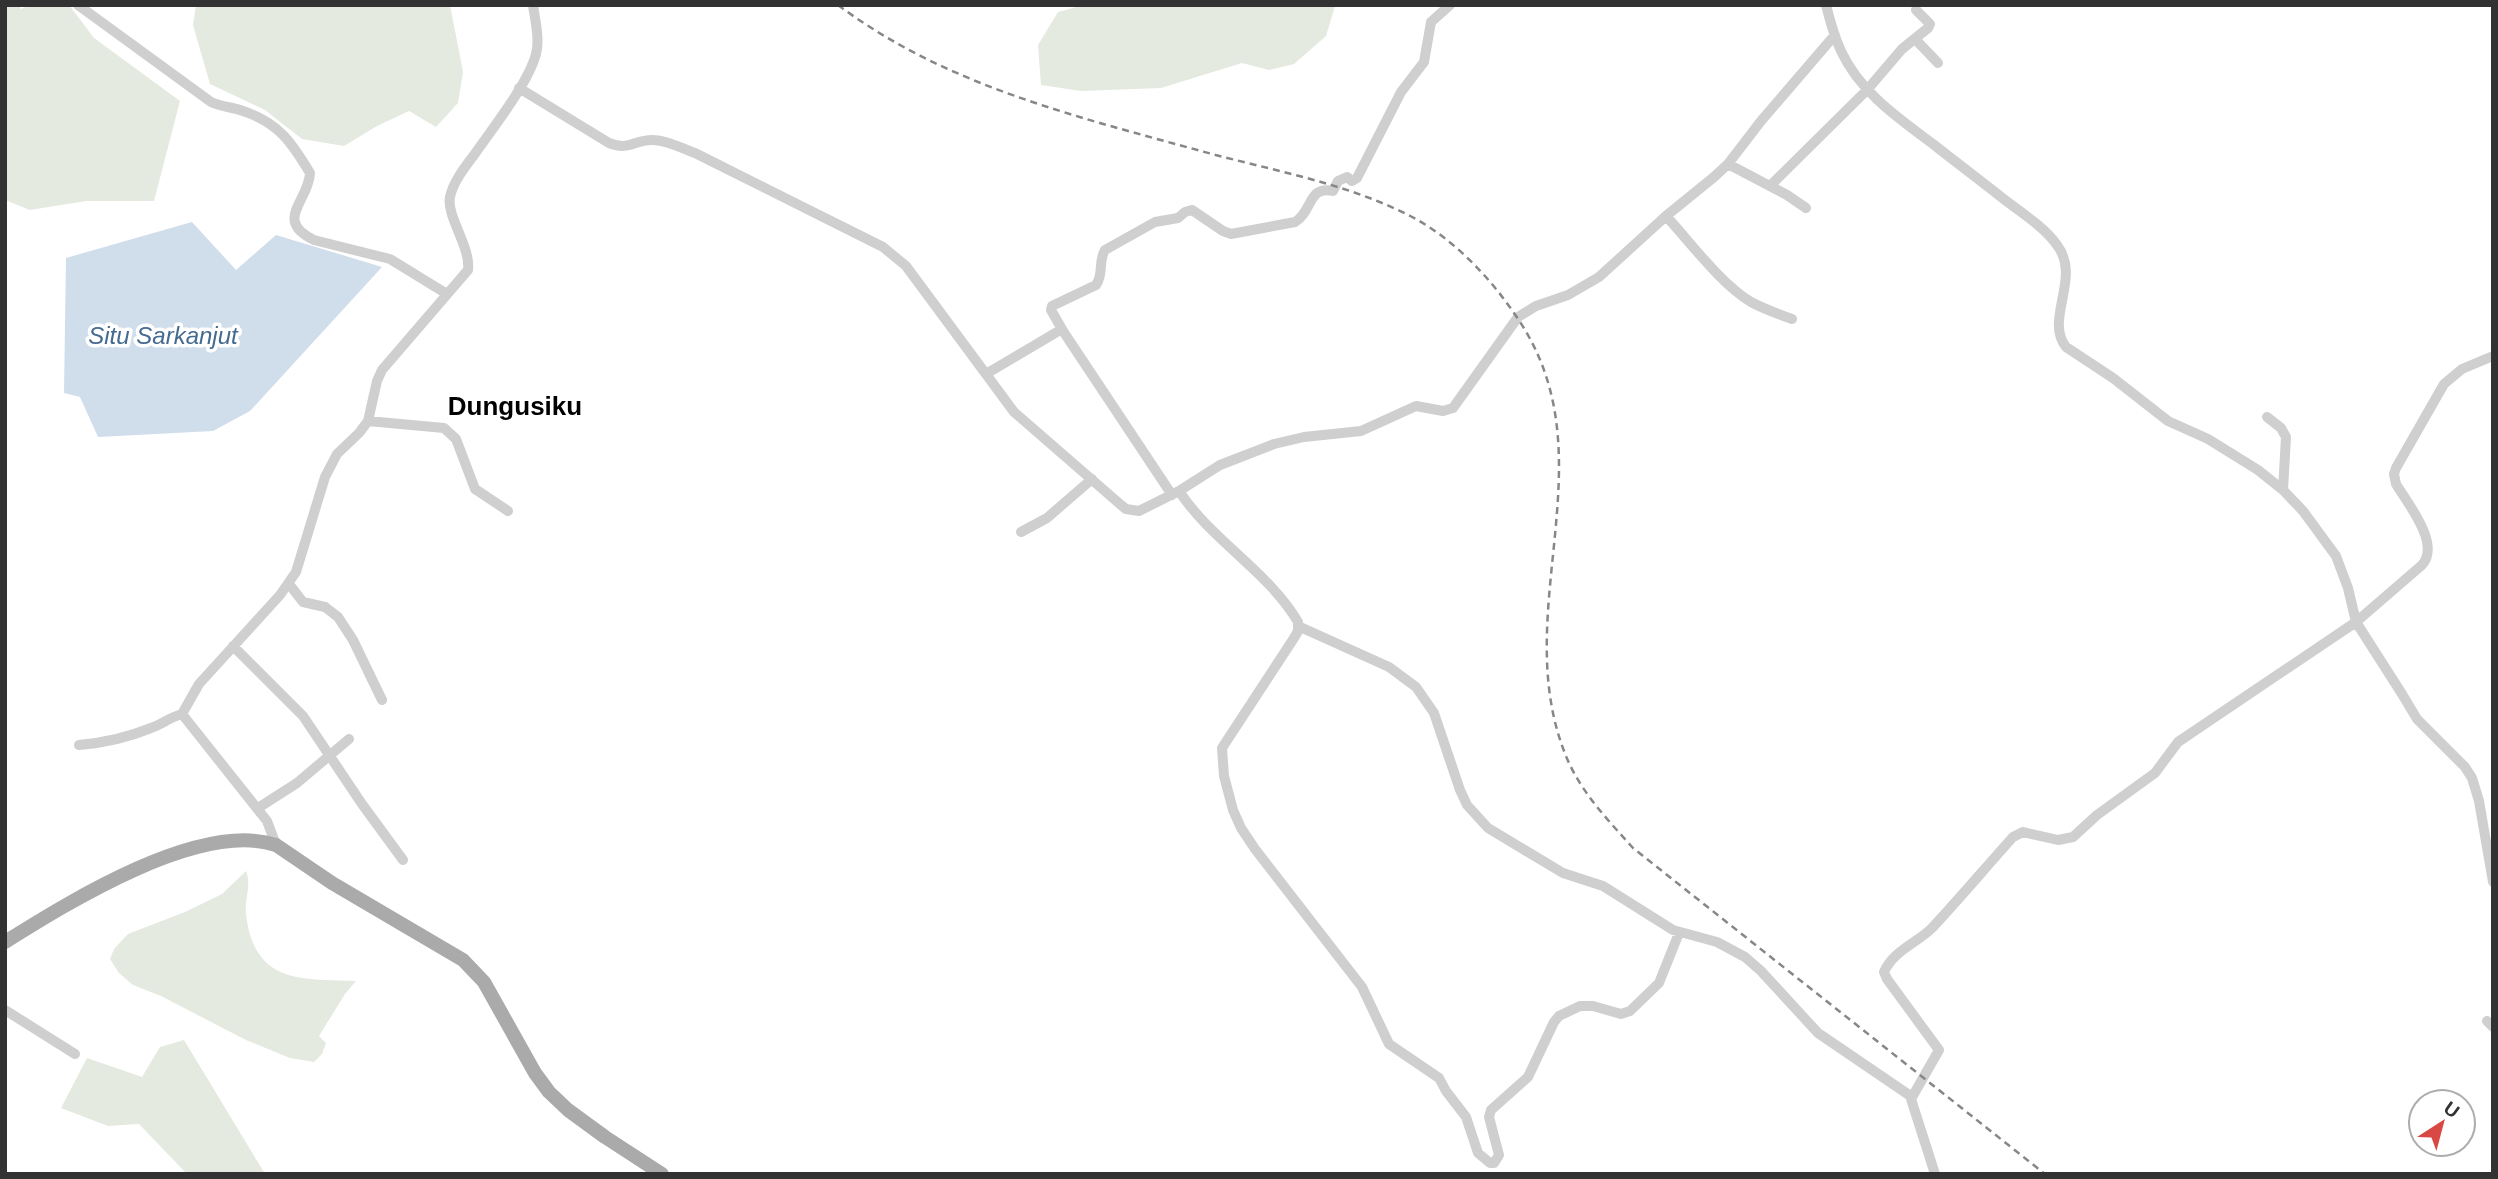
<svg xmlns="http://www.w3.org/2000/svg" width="2498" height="1179" viewBox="0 0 2498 1179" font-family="Arial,sans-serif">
  <rect width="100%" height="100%" fill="#fff"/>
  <!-- green -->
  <path fill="#e4eadf" d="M5 5H18L21 9 30 5H69L94 38 180 101 154 201H86L30 210 5 200Z
    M196 5H450L463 72 458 103 436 127 409 111 377 126 344 146 302 139 265 110 210 84 193 25Z
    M1084 5H1333L1335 6 1326 36 1294 64 1269 70 1242 63 1161 88 1081 91 1041 85 1038 45 1058 12Z
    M246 871C252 886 244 898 246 914 254 984 300 979 356 981L345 994 319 1036 326 1043 322 1054 314 1062 290 1058 246 1040 161 996 133 985 119 973 110 959 114 949 128 934 185 912 222 894Z
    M184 1040 265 1174H187L139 1124 108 1126 61 1108 87 1058 142 1077 160 1047Z"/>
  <!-- water -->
  <path fill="#d0ddeb" d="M192 222 236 270 276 235 382 267 250 411 213 431 98 437 80 397 64 393 66 258Z"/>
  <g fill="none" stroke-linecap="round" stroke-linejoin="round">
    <!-- minor -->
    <path stroke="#cfcfcf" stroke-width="10" d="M78 5 211 102C222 107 232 107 243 111 279 123 292 143 310 173 309 201 273 220 314 240L390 259 447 294
      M1826 5C1830 21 1834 36 1841 51 1860 92 1898 118 1933 144 1957 163 1981 181 2005 200 2022 213 2044 227 2057 245 2082 278 2044 319 2066 347L2113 378 2168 421 2208 439 2258 470 2283 490 2303 511 2336 556 2348 588 2356 622 2402 694 2417 719 2465 767 2472 778 2479 801 2493 882
      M1916 40 1938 63
      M519 88 609 143C630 151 633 140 652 140 666 140 682 148 695 153L883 247 906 266 1014 412 1121 505 1126 509 1139 511 1179 491 1220 465 1274 444 1304 437 1361 431 1416 406 1443 411 1453 408 1518 317 1536 306 1568 295 1599 277 1666 216 1714 177 1728 164 1761 121 1834 36
      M1728 164 1787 195 1806 208
      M1770 186 1867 90 1902 49 1928 28 1930 24 1916 10
      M1666 216C1691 243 1720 283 1751 302 1764 309 1778 314 1792 319
      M986 374 1062 329
      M2267 417 2281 428 2286 437 2283 490
      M368 421 444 428 456 439 475 489 508 511
      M1179 491C1212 541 1268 571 1298 622V631L1294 638 1222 748 1224 776 1233 810 1241 828 1255 849 1362 987 1389 1044 1439 1078 1446 1091 1466 1117 1478 1153 1490 1163H1494L1499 1155 1489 1117 1491 1110 1528 1077 1554 1022 1559 1016 1580 1006H1593L1621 1014 1630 1011 1659 983 1679 933
      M1172 495 1063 331 1051 310 1052 306 1096 285C1104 274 1098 261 1105 250L1155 222 1178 218 1185 212 1192 210 1223 231 1231 234 1295 222C1313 211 1308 185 1333 191L1338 181 1347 177 1352 181 1357 178 1401 92 1424 62 1431 22 1450 5
      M1021 532 1047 518 1092 479
      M289 584 303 602 325 607 338 617 353 640 382 700
      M1298 626 1389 667 1416 687 1434 713 1460 790 1467 805 1488 828 1563 873 1603 886 1673 930 1717 942 1745 957 1761 971 1818 1033 1912 1097
      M233 646 303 716 362 804 403 860
      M79 745C103 743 129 737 151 728 163 724 168 718 182 714
      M258 808 297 783 349 739
      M276 845 267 821 182 714 199 684 280 595 296 572 325 477 337 454 359 433 368 421 377 381 382 370 468 270C471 247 446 216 450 197 453 182 465 167 474 155 492 129 528 84 536 54 540 39 535 20 533 5
      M5 1010 75 1054
      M2487 1021 2493 1027
      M1935 1174 1911 1099 1939 1050 1887 979 1884 972C1893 951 1917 943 1932 928 1960 898 1986 867 2013 837L2023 832 2058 840 2073 837 2097 815 2155 773 2178 742 2356 622 2422 565C2441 544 2408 504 2396 484L2394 474 2396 468 2444 384 2462 369 2493 356"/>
    <!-- major -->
    <path stroke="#aaa" stroke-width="14" d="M5 942C69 902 200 820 276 845L332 883 463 960 484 982 535 1073 549 1092 568 1110 605 1137 662 1174"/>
    <!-- rail -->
    <path stroke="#878787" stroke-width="2.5" stroke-dasharray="7 5" stroke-linecap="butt" d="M838 5C945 85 1074 116 1201 151 1266 169 1336 181 1398 210 1446 231 1487 273 1516 316 1612 454 1509 606 1564 751 1578 789 1606 818 1633 848L2045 1174"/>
  </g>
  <g text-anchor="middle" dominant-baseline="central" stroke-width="7" stroke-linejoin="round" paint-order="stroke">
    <!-- water labels -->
    <g font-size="24" font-style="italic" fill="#456a8f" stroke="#fff">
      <text x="163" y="335">Situ Sarkanjut</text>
    </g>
    <!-- quarter labels -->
    <g font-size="26" font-weight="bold" fill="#000" stroke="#fff">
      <text x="515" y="406">Dungusiku</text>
    </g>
  </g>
  <!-- border -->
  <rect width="2498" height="1179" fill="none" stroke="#323232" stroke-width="14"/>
  <!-- north arrow -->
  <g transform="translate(2442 1123) rotate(36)"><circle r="33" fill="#ffffff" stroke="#adadad" stroke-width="2"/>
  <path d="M0-5L12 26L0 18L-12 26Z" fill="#d94944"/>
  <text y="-10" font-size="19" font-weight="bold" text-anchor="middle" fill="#323232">U</text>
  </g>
</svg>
